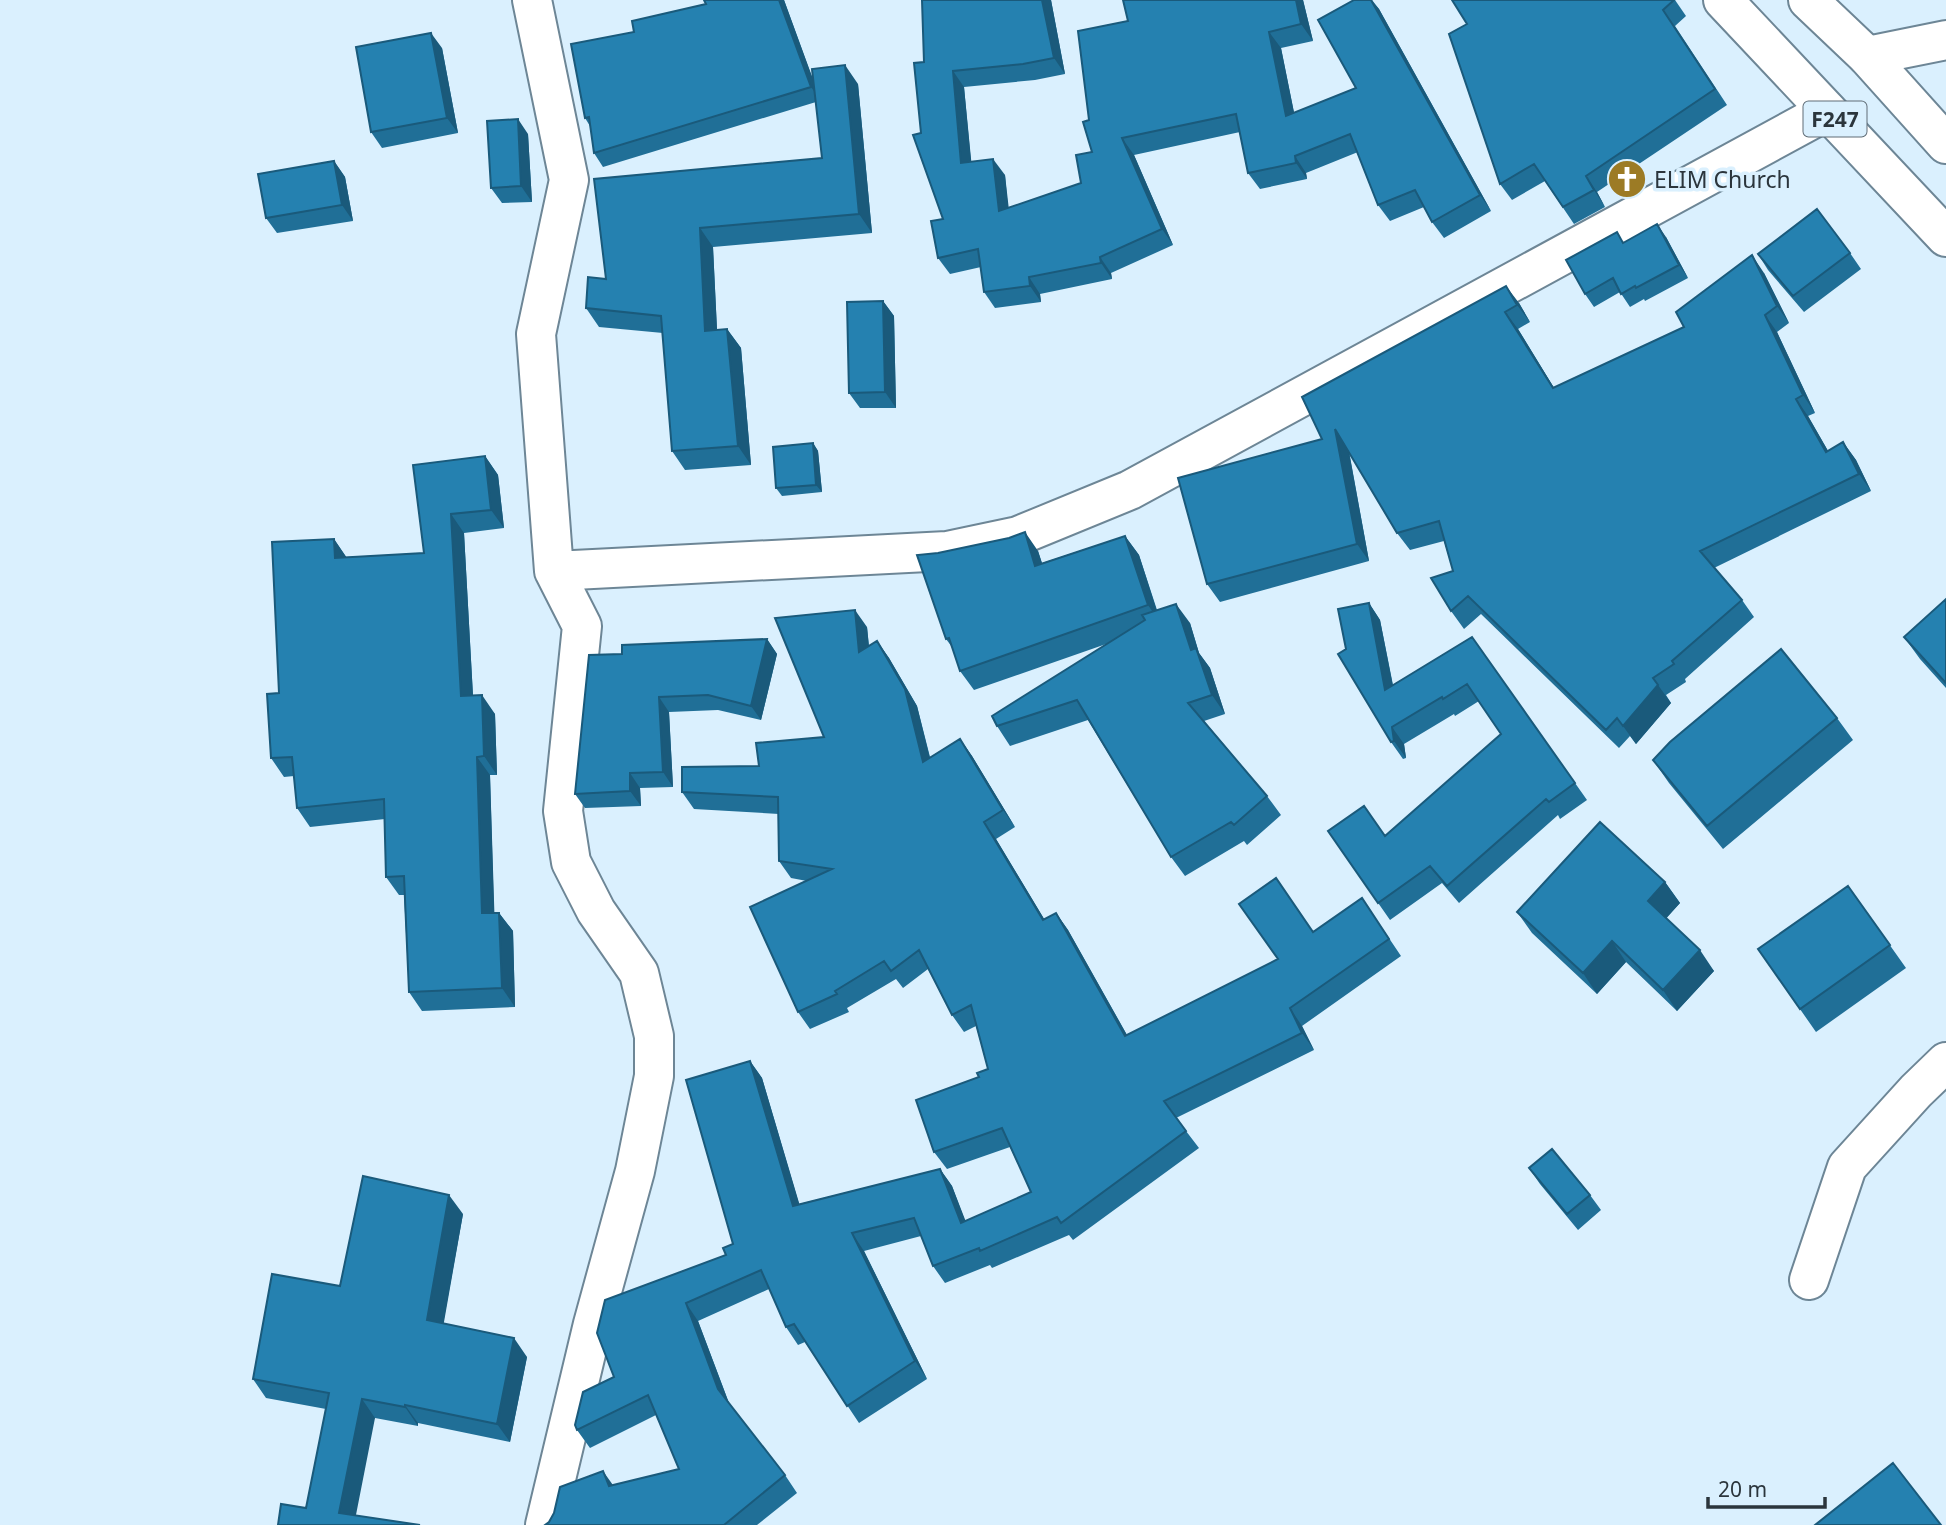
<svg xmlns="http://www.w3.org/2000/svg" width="1946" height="1525" viewBox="0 0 1946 1525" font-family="'Noto Sans',sans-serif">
  <rect width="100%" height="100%" fill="#daf0fe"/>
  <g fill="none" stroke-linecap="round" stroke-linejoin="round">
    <!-- minor casing -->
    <g stroke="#6d8696" stroke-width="42">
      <path id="minor" d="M532 0 569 180 536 334 554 571 582 626 563 811 571 862 596 911 639 973 654 1036V1076L635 1171 593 1324 545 1525
        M1867 56 1946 40
        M554 571 947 551 1018 536 1130 490 1827 111
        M1809 1280 1847 1167 1916 1091 1946 1062"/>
    </g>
    <!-- primary casing -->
    <g stroke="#6d8696" stroke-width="42">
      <path id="primary" d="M1723 0 1946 237
        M1808 0 1867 56 1946 144"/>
    </g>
    <!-- minor -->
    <use href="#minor" stroke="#fff" stroke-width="38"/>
    <!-- primary -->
    <use href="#primary" stroke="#fff" stroke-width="38"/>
  </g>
  <!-- wall -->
  <path fill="#206f97" d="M704 0H785H784L813 80 858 84 872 233 713 247 717 330 727 329 741 348 751 465 685 470 672 451 663 333 599 327 586 308 606 279 822 158 816 102 603 167 594 153 590 126 585 118 634 32 706 4Z
    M1051 0 1065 74 1035 80 964 87 971 162 1005 175 1008 208 1081 183 1092 152 1089 120 1303 0 1313 41 1281 48 1294 113 1356 88 1354 0H1372L1379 9 1491 211 1444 238 1432 222 1424 207 1390 221 1378 205 1358 152 1306 173 1307 179 1260 189 1248 173 1240 132 1134 155 1173 245 1111 273 1112 279 1040 294 1041 302 995 308 984 292 981 267 950 274 938 258 943 219 921 133 924 62Z
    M1675 0 1686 16 1675 26 1727 105 1597 192 1605 207 1574 224 1545 181 1512 200 1500 184 1467 24Z
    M442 48 458 133 382 148 371 132Z
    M528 134 532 202 502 203 491 188Z
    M334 161 345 177 353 221 277 233 266 218Z
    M1666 237 1688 278 1645 301 1644 299 1630 307 1620 292 1594 307 1585 294 1624 242Z
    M1850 253 1861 269 1804 312 1768 270 1758 254Z
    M1764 273 1789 323 1777 332 1815 413 1808 416 1828 451 1843 442 1856 460 1871 491 1714 568 1742 600 1754 617 1685 679 1686 682 1666 695 1671 703 1636 744 1630 736 1619 748 1481 614 1464 629 1451 611 1453 571 1444 541 1410 550 1397 533 1349 451 1369 561 1220 602 1207 584 1322 439 1302 397 1519 303 1530 322 1518 329 1554 388 1684 327Z
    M883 301 894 316 896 408H860L849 393Z
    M813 443 818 451 822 492 782 496 776 488Z
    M485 456 498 475 504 528 464 533 473 696 495 714 497 775H490L494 913H499L513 931 515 1007 422 1011 409 992 404 895H399L386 877 385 819 310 827 297 808 294 776 284 777 271 758 279 693 334 539 346 557 424 553Z
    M1125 536 1139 555 1157 610 1190 623 1199 653 1210 668 1225 714 1204 721 1267 796 1281 815 1247 845 1244 841 1185 876 1171 857 1088 720 1010 746 997 726 1109 643 974 690 960 671 952 647 946 639 1038 551 1042 563Z
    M1946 599V688L1920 659 1904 637Z
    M1369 603 1380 620 1393 685 1472 637 1587 800 1560 819 1558 815 1459 903 1442 883 1390 920 1328 831 1385 836 1501 734 1479 701 1455 716 1454 714 1404 744 1406 758 1403 759 1391 742 1346 649Z
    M867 627 869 646 877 641 889 658 917 706 930 757 960 739 972 756 1015 827 996 839 1044 919 1056 913 1068 930 1127 1035 1278 959 1313 932 1362 898 1401 956 1302 1026 1314 1050 1176 1118 1199 1148 1073 1240 1069 1235 992 1268 990 1265 945 1283 933 1266 921 1236 864 1251 927 1379 859 1423 805 1342 798 1345 786 1327 769 1289 698 1321 729 1403 785 1475 797 1493 757 1525H545L613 1485 679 1469 656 1415 590 1448 577 1430 614 1377 726 1255 733 1244 750 1061 762 1078 799 1204 940 1169 952 1186 965 1221 1031 1192 1010 1147 947 1169 934 1152 979 1077 988 1069 976 1026 964 1032 952 1015 928 969 903 988 896 979 847 1008 849 1012 810 1029 798 1012 807 881 791 878 779 861V814L694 809 682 792 759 766 824 737Z
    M767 639 777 654 761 720 718 710 669 712 673 787 640 788 641 806 585 808 575 794 622 654Z
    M1837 718 1853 740 1723 849 1669 783 1653 760Z
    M1665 882 1680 903 1666 918 1714 971 1677 1011 1626 962 1597 994 1532 933 1517 912Z
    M1848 886 1906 968 1816 1032 1758 949Z
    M1529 1168 1590 1195 1601 1210 1578 1230 1540 1184Z
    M463 1214 443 1324 527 1357 510 1442 418 1423V1426L375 1418 306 1508 326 1409 266 1398 253 1379 340 1286Z"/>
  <!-- shaded-wall -->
  <path fill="#1a5a7b" d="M779 0H784L821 101 811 87Z
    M1042 0H1051L1065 74 1054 58Z
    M1296 0H1303L1313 41 1301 24Z
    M1371 0 1379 9 1491 211 1480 195Z
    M1269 32 1281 48 1298 132 1286 116Z
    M431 33 442 48 458 133 447 118Z
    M845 65 858 84 872 233 859 214Z
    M953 71 964 87 973 179 961 163Z
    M518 119 528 134 532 202 521 186Z
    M1122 138 1134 155 1173 245 1162 229Z
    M1295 156 1306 173 1307 179 1296 163Z
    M993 159 1005 175 1011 228 999 211Z
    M334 161 345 177 353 221 342 205Z
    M1586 176 1597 192 1605 207 1594 190Z
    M1657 224 1666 237 1688 278 1679 265Z
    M700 228 713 247 718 350 705 331Z
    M1752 255 1764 273 1789 323 1777 306Z
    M1100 257 1111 273 1112 279 1101 263Z
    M1029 277 1040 294 1041 302 1030 286Z
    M1506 286 1519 303 1530 322 1517 305Z
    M883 301 894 316 896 408 885 392Z
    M1505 312 1518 329 1565 406 1553 388Z
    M1765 315 1777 332 1815 413 1803 395Z
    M727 329 741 348 751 465 738 446Z
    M1796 399 1808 416 1839 470 1826 452Z
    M1335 429 1348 447 1369 561 1357 544Z
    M1843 442 1856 460 1871 491 1859 474Z
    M813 443 818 451 822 492 816 485Z
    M485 456 498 475 504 528 491 510Z
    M451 514 464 533 474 714 461 696Z
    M1025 532 1038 551 1049 585 1035 566Z
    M1125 536 1139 555 1161 624 1148 605Z
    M334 539 347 558H335Z
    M1369 603 1380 620 1397 707 1385 690Z
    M1176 604 1190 623 1199 653 1210 668 1225 714 1212 695 1191 650Z
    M855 610 867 627 871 669 859 652Z
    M767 639 777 654 761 720 751 706Z
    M877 641 889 658 917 706 935 779 923 762Z
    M1658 685 1671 703 1636 744 1623 726Z
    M482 695 495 714 497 775 484 756Z
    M659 697 669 712 673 787 663 772Z
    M1392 727 1404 744 1406 758 1394 741Z
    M960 739 972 756 1015 827 1003 810Z
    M477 757 490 775 495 932 482 913Z
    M630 773 640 788 641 806 630 791Z
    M984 822 996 839 1055 937 1043 920Z
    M1665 882 1680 903 1663 922 1648 901Z
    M499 913 513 931 515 1007 502 988Z
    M1056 913 1068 930 1137 1053 1125 1036Z
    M1612 941 1626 962 1597 994 1583 973Z
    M1700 950 1714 971 1677 1011 1663 990Z
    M1290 1008 1302 1026 1314 1050 1302 1033Z
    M750 1061 762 1078 805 1223 793 1206Z
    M940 1169 952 1186 973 1240 961 1223Z
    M449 1195 463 1214 441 1339 427 1320Z
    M852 1233 864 1251 927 1379 915 1361Z
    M686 1303 698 1321 730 1406 718 1389Z
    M514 1338 527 1357 510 1442 497 1424Z
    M362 1399 375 1418 354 1525 339 1513Z
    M405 1405 418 1423V1426L405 1407Z
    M603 1471 615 1488 609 1486Z"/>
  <!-- building -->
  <path fill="#2581b0" stroke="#1a5a7b" stroke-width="2" d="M704 0H779L811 87 594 153 589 117 585 118 571 44 634 32 632 21 706 4Z
    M922 0H1042L1054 58 1023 64 953 71 961 163 993 159 999 211 1081 183 1076 155 1092 152 1083 122 1089 120 1078 31 1128 21 1123 0H1296L1301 24 1269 32 1286 116 1356 88 1318 20 1354 0H1371L1480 195 1432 222 1415 190 1378 205 1350 134 1295 156 1296 163 1248 173 1236 114 1122 138 1162 229 1100 257 1101 263 1029 277 1030 286 984 292 978 249 938 258 931 221 943 219 913 135 921 133 914 63 924 62Z
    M1452 0H1674L1663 10 1715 89 1586 176 1594 190 1563 207 1534 164 1500 184 1449 34 1467 24Z
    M431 33 447 118 371 132 356 47Z
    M845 65 859 214 700 228 705 331 727 329 738 446 672 451 661 316 586 308 588 277 606 279 594 179 822 158 812 69Z
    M518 119 521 186 491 188 487 121Z
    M334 161 342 205 266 218 258 174Z
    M1817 209 1850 253 1793 296 1758 254Z
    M1657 224 1679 265 1636 288 1635 286 1621 294 1613 278 1585 294 1566 260 1617 232 1623 243Z
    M1752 255 1777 306 1765 315 1803 395 1796 399 1826 452 1843 442 1859 474 1700 551 1742 600 1672 661 1674 664 1653 678 1658 685 1623 726 1617 718 1606 730 1468 596 1451 611 1431 578 1453 571 1439 521 1397 533 1335 429 1357 544 1207 584 1178 478 1322 439 1302 397 1506 286 1517 305 1505 312 1553 388 1684 327 1676 312Z
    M883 301 885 392 849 393 847 302Z
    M813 443 816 485 776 488 773 447Z
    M485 456 491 510 451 514 461 696 482 695 484 756 477 757 482 913H499L502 988 409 992 404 876 386 877 384 799 297 808 292 757 271 758 267 694 279 693 272 542 334 539 335 558 424 553 413 465Z
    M1025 532 1035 566 1125 536 1148 605 960 671 949 638 946 639 917 555 938 553 1009 538Z
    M1946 599V683L1904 637Z
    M1369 603 1385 690 1472 637 1575 783 1549 802 1546 799 1447 886 1430 866 1378 903 1328 831 1364 806 1385 836 1501 734 1467 684 1443 699 1442 697 1392 727 1394 741 1391 742 1338 654 1346 649 1338 609Z
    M1176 604 1191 650 1196 648 1212 695 1188 703 1267 796 1234 825 1231 822 1171 857 1077 700 997 726 992 716 1145 620 1142 615Z
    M855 610 859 652 877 641 905 689 923 762 960 739 1003 810 984 822 1043 920 1056 913 1125 1036 1278 959 1239 904 1276 878 1313 932 1362 898 1389 939 1290 1008 1302 1033 1164 1101 1186 1131 1061 1223 1057 1217 980 1251 979 1248 933 1266 914 1218 852 1233 915 1361 847 1406 794 1324 786 1327 761 1270 686 1303 718 1389 785 1475 724 1525H545L549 1522 554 1513 560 1487 603 1471 609 1486 679 1469 648 1395 577 1430 575 1425 583 1392 614 1377 597 1333 605 1300 726 1255 723 1248 733 1244 686 1080 750 1061 793 1206 940 1169 961 1223 1031 1192 1002 1128 934 1152 916 1100 979 1077 977 1073 988 1069 971 1005 952 1015 919 950 891 971 884 961 835 991 837 994 798 1012 750 907 832 869 779 861 778 797 682 792V767L759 766 756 743 824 737 775 618Z
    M767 639 751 706 708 695 659 697 663 772 630 773V791L575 794 589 655 622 654V645Z
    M1781 649 1837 718 1707 826 1653 760 1670 742Z
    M1600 822 1665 882 1648 901 1700 950 1663 990 1612 941 1583 973 1517 912Z
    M1848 886 1890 945 1800 1009 1758 949Z
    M1552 1149 1590 1195 1567 1214 1529 1168Z
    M363 1176 449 1195 427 1320 514 1338 497 1424 405 1405V1407L362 1399 339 1513 420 1525H278L281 1504 306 1508 329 1393 253 1379 272 1274 340 1286Z
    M1893 1463 1941 1525H1815Z"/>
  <!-- icons -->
  <defs>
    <g id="church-disc" transform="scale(2.0125)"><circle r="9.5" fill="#9c7b25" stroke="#daf0fe"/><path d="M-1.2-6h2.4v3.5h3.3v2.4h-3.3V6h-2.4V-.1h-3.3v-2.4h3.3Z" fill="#fff"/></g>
  </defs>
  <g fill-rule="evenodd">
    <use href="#church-disc" x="1627" y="179"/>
  </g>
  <g text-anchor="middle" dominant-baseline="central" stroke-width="7" stroke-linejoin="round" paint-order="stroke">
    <!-- shield labels -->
    <rect fill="#daf0fe" stroke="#606d76" stroke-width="2" x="1803.5" y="101.5" width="63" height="35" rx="5"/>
    <g font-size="21" font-weight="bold" fill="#2b353c">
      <text x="1835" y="119">F247</text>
    </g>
    <!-- poi labels -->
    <g font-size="23" fill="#2b353c" stroke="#daf0fe" text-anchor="start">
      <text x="1654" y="179">ELIM Church</text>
    </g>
  </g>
  <!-- scale -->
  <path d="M1708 1497v10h117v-10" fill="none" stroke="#2b353c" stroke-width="3.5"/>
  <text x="1718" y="1497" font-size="21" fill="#2b353c" stroke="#daf0fe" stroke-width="5" paint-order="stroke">20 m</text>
</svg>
